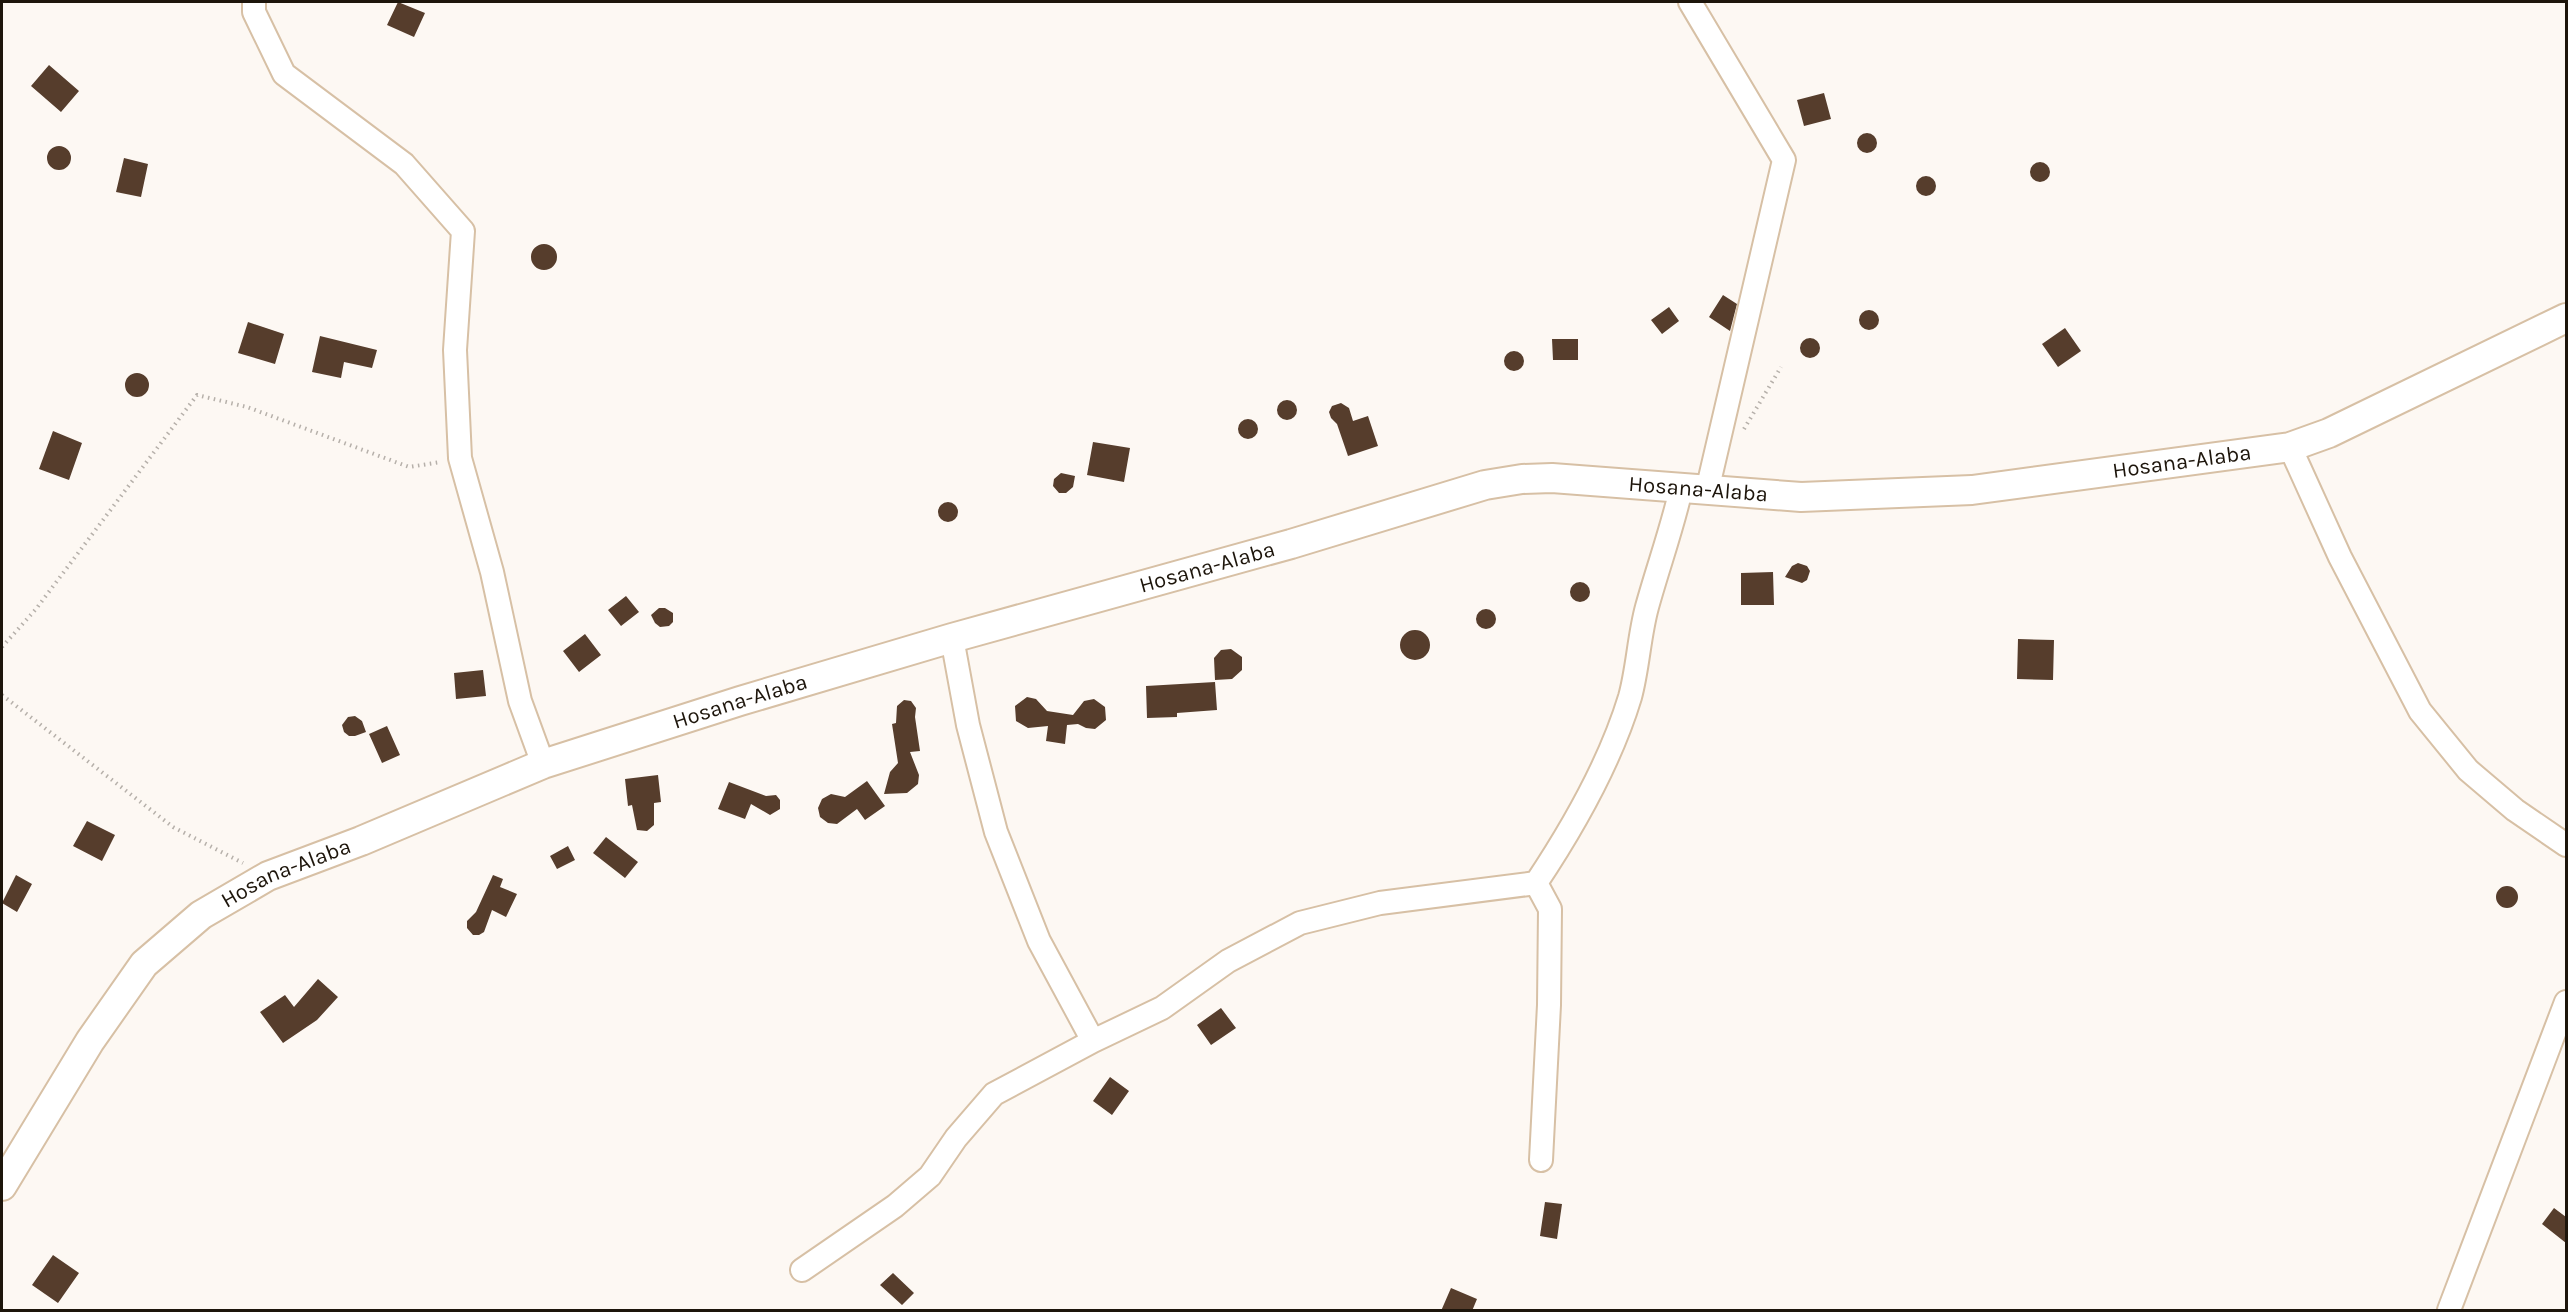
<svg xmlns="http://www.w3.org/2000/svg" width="2568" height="1312" viewBox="0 0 2568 1312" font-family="Karla,sans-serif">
  <rect width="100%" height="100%" fill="#fdf8f3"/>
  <!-- building -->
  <path fill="#563d2c" d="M398 2 425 13 414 37 387 25Z
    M49 65 79 91 61 112 31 86Z
    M1824 93 1831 119 1804 126 1797 100Z
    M1857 143a10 10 0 1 1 20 0a10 10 0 1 1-20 0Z
    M47 158a12 12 0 1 1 24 0a12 12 0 1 1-24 0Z
    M124 158 148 164 141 197 116 192Z
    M2030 172a10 10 0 1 1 20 0a10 10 0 1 1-20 0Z
    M1916 186a10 10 0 1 1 20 0a10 10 0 1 1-20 0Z
    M531 257a13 13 0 1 1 26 0a13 13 0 1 1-26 0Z
    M1723 295 1737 304 1730 331 1709 317Z
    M1669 307 1679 321 1662 334 1651 320Z
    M1859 320a10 10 0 1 1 20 0a10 10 0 1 1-20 0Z
    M248 322 284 334 275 364 238 353Z
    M2065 328 2081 351 2058 367 2042 344Z
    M320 336 377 350 372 368 344 362 341 378 312 372Z
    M1800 348a10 10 0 1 1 20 0a10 10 0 1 1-20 0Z
    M1552 339H1578V360H1553Z
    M1504 361a10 10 0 1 1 20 0a10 10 0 1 1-20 0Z
    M125 385a12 12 0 1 1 24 0a12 12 0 1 1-24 0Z
    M1277 410a10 10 0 1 1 20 0a10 10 0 1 1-20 0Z
    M1341 403 1349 408 1353 421 1368 416 1378 446 1348 456 1337 424 1331 418 1329 412 1332 406Z
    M1238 429a10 10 0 1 1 20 0a10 10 0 1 1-20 0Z
    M53 431 82 443 69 480 39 469Z
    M1093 442 1130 448 1124 482 1087 475Z
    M1061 473 1075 476 1073 487 1066 493H1059L1053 486 1054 479Z
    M938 512a10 10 0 1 1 20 0a10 10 0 1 1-20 0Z
    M1798 563 1807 566 1810 571 1807 580 1802 583 1785 577 1792 566Z
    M1773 572 1774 605H1741V573Z
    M1570 592a10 10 0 1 1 20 0a10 10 0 1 1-20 0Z
    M626 596 639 612 621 626 608 610Z
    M659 608H665L673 613V622L669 626 660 627 655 623 651 615Z
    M1476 619a10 10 0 1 1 20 0a10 10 0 1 1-20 0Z
    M1400 645a15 15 0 1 1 30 0a15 15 0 1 1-30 0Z
    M585 634 601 655 579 672 563 651Z
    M2018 639 2054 640 2053 680 2017 679Z
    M1231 649 1242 657V670L1232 679 1215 680 1214 658 1221 650Z
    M483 670 486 696 456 699 454 673Z
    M1215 682 1217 710 1177 713V717L1147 718 1146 686Z
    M1027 697 1036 699 1047 711 1073 715 1084 701 1094 699 1105 707 1106 720 1095 729 1086 728 1078 724 1067 725 1065 744 1046 741 1048 726 1028 728 1016 721 1015 706Z
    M904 700 911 701 916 708 915 717 920 751 910 752 919 775 918 784 907 793 884 794 890 772 898 763 892 724 896 723 897 706Z
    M355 716 362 721 366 732 355 736H349L344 732 342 725 348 717Z
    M387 726 400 755 382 763 369 734Z
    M658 775 661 802 654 803V825L647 831 637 830 632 805 628 806 625 779Z
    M867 781 885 806 865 820 857 809 837 824 828 823 820 817 818 808 822 799 831 794 845 797Z
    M729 782 766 796 776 795 780 800V809L770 815 751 804 745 819 718 809Z
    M87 821 115 835 102 861 73 846Z
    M606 837 638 862 625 878 593 853Z
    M568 846 575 860 557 869 550 856Z
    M16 875 32 884 17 912 2 903Z
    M493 875 503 879 500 887 517 894 506 917 492 910 484 932 479 935H473L467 928V921L476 912Z
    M2496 897a11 11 0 1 1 22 0a11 11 0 1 1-22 0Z
    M318 979 338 997 317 1020 283 1043 260 1012 285 995 294 1007Z
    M1221 1008 1236 1028 1211 1045 1197 1025Z
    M1110 1077 1129 1091 1112 1115 1093 1101Z
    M1545 1202 1562 1204 1557 1239 1540 1236Z
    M2554 1208 2566 1217V1243L2542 1224Z
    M53 1255 79 1273 58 1303 32 1285Z
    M893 1273 914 1293 902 1305 880 1285Z
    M1451 1288 1477 1299 1472 1311H1441Z"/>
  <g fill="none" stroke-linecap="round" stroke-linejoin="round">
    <!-- minor casing -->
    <g stroke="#d7c0a5" stroke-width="26">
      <path id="minor" d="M254 2V12L284 74 404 164 463 231 455 350 460 458 492 572 520 701 543 764
        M1690 2 1784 160 1707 491
        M2290 447 2340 557 2420 711 2468 770 2515 810 2566 845
        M952 638 968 725 996 832 1039 941 1093 1041
        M1536 883C1574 826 1610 763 1630 697 1638 668 1639 636 1647 607 1658 567 1672 529 1681 489
        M802 1270 895 1206 930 1176 956 1138 994 1094 1093 1041 1162 1008 1228 961 1300 923 1380 903 1536 883 1550 909 1549 1005 1541 1160
        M2449 1310 2566 1002"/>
    </g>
    <!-- major casing -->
    <g stroke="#d7c0a5" stroke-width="32">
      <g id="major">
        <path id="s1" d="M2 1186 90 1041 144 964 201 915 268 876 361 841 543 764 740 701 952 638 1291 544 1485 485 1522 479 1552 478 1801 497 1972 490 2290 447 2329 433 2566 318"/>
      </g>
    </g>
    <!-- path -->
    <path stroke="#b6b0aa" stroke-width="4" stroke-dasharray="1.5 4.5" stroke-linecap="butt" d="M1744 429 1781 367
      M2 647 36 609 197 395 247 407 409 467 441 462
      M2 695 173 827 243 863"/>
    <!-- minor -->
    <use href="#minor" stroke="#fff" stroke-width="22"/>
    <!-- major -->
    <use href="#major" stroke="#fff" stroke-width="28"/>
  </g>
  <g text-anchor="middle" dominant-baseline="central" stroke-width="6" stroke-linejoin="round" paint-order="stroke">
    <!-- street labels -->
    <g font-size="22" fill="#1d150b" stroke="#fdf8f3">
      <text stroke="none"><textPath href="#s1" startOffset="2396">Hosana-Alaba</textPath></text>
      <text stroke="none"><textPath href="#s1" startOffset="1910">Hosana-Alaba</textPath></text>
      <text stroke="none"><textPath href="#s1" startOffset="1406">Hosana-Alaba</textPath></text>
      <text stroke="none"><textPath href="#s1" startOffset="920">Hosana-Alaba</textPath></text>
      <text stroke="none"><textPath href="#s1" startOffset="434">Hosana-Alaba</textPath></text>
    </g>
  </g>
  <!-- border -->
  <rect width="2568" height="1312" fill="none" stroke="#1d150b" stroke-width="6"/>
</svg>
